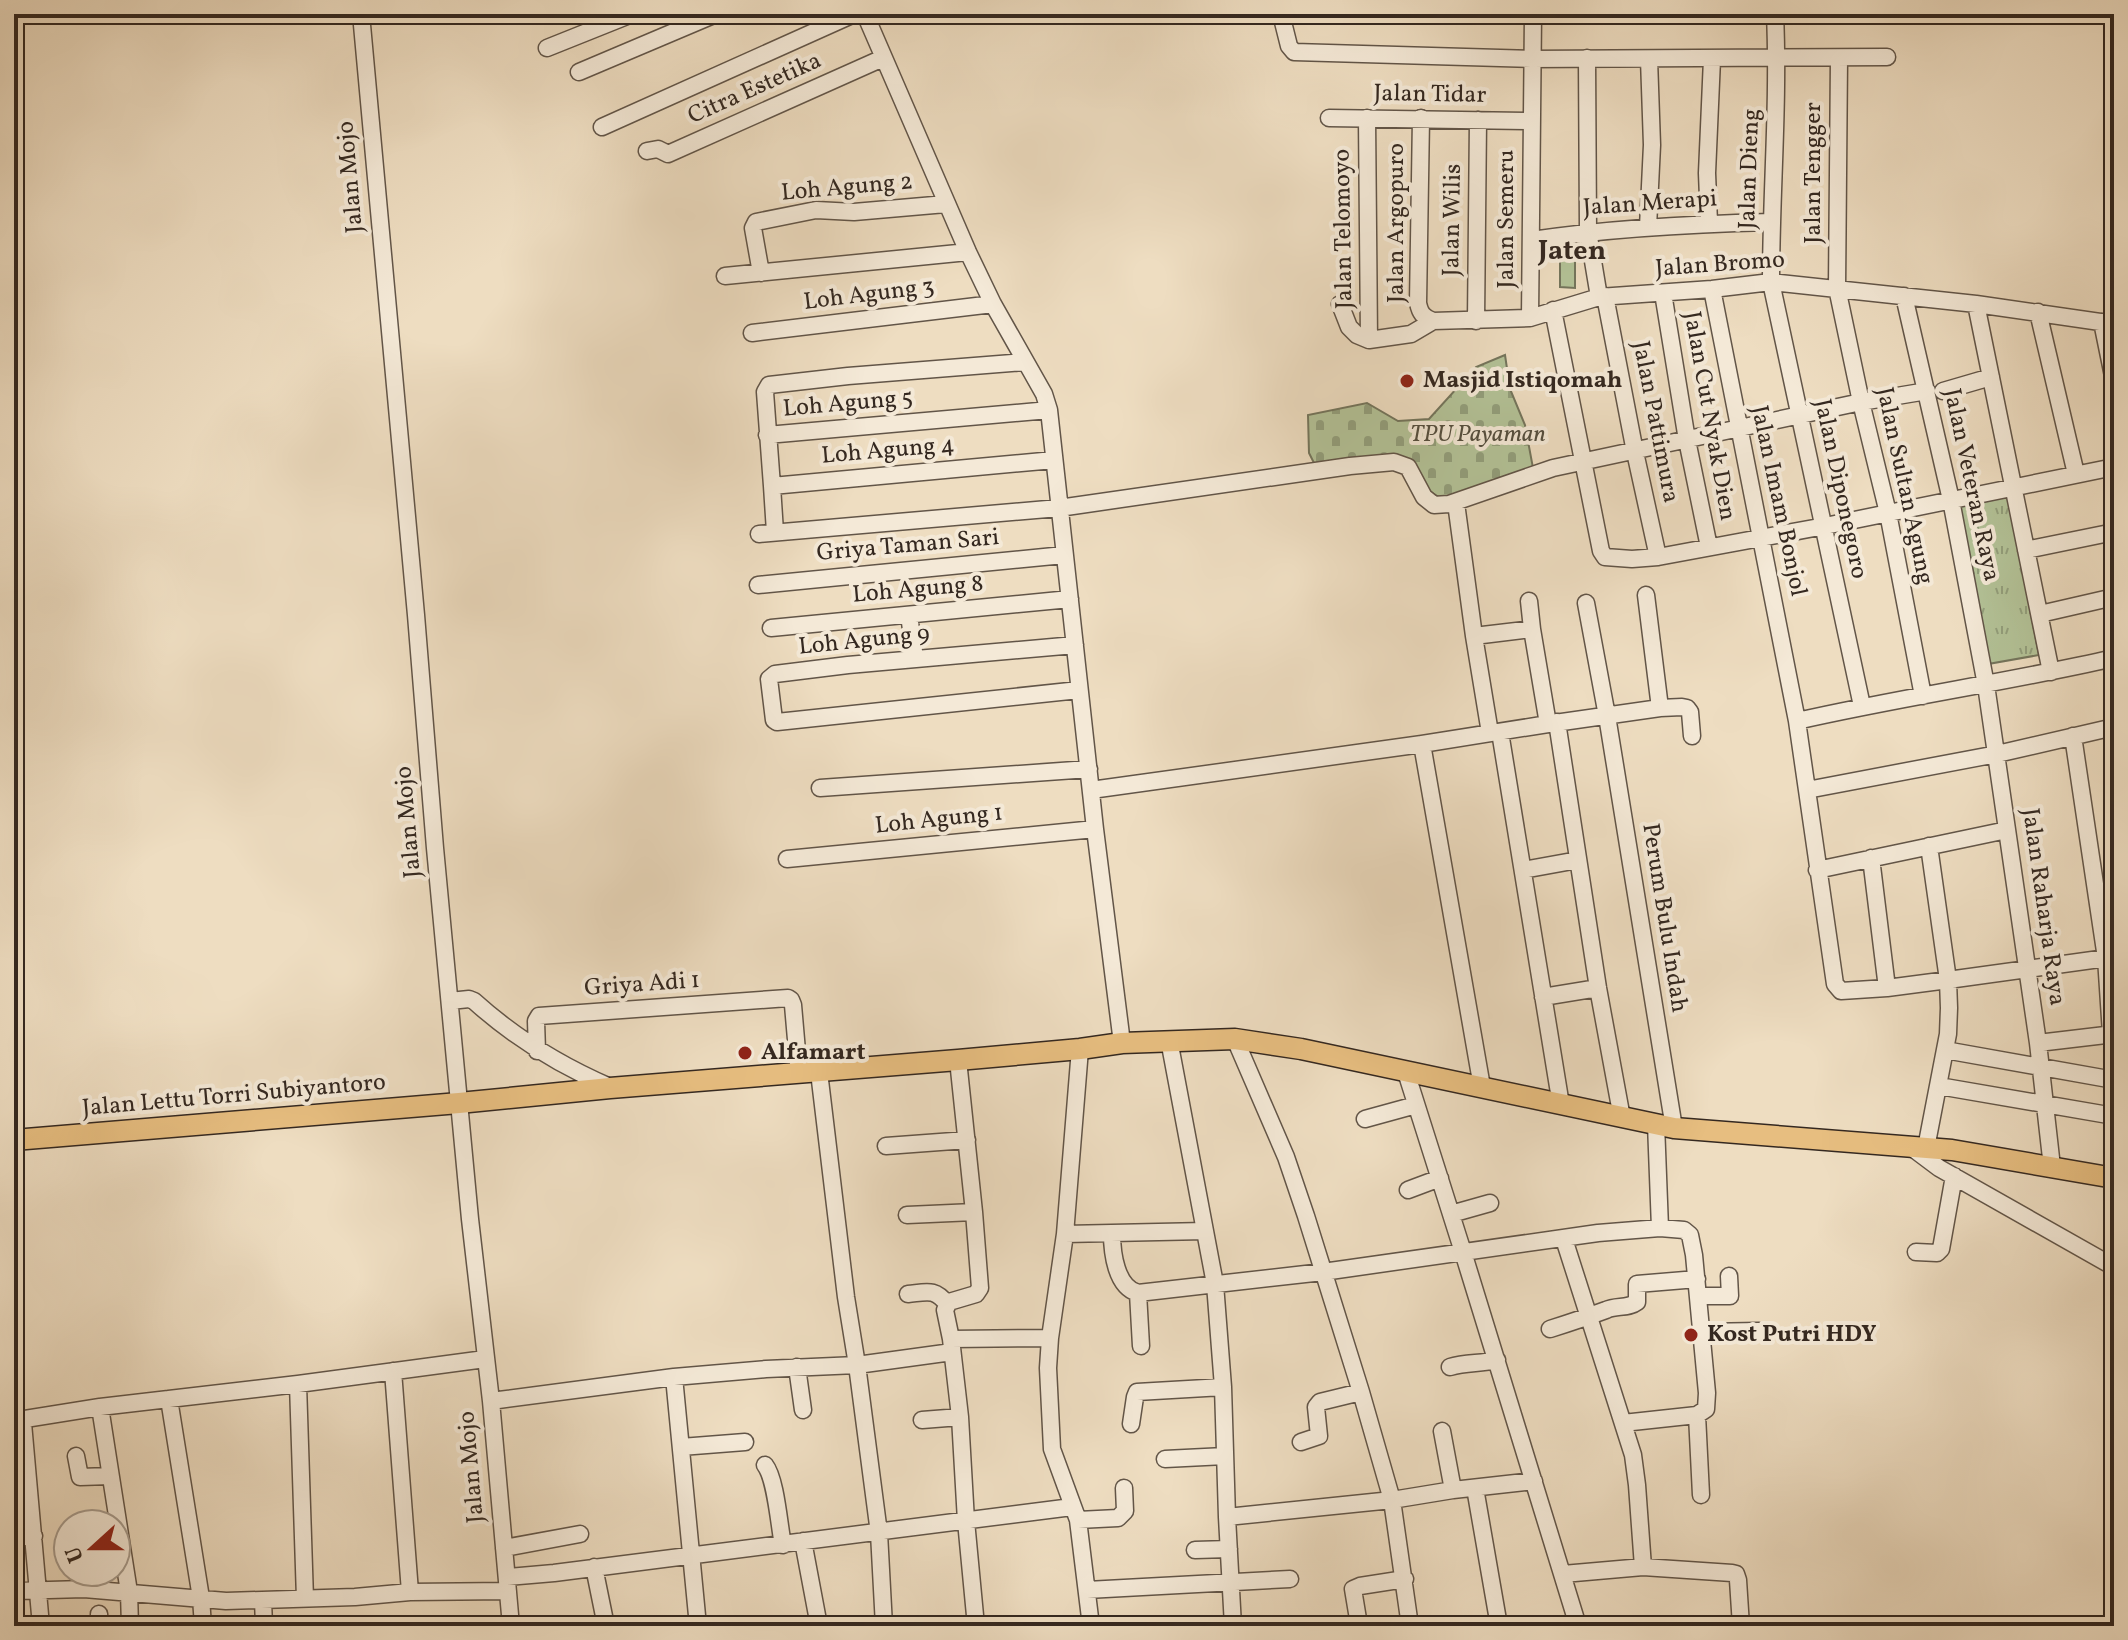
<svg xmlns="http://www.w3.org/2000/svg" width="2128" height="1640" viewBox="0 0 2128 1640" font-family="Vollkorn,serif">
  <defs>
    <pattern id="grass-tufts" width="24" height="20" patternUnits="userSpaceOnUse" patternTransform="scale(2)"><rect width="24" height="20" fill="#b3c297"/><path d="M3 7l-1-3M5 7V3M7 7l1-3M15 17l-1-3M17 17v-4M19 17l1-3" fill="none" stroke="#929e7b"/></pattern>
    <pattern id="cemetery-stones" width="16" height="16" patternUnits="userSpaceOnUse" patternTransform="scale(2)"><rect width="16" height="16" fill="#b3c297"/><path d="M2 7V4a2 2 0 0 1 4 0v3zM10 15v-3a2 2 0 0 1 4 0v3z" fill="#929e7b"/></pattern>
  </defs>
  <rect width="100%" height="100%" fill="#eeddc1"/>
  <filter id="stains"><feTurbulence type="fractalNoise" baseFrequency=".0025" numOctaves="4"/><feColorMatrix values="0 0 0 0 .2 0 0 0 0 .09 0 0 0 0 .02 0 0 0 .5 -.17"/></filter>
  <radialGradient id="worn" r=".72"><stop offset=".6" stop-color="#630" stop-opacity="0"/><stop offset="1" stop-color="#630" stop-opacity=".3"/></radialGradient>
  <!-- grass -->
  <path fill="url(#grass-tufts)" stroke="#74755c" stroke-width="2" d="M2008 496 2039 655 1988 664 1958 506Z"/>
  <!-- cemetery -->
  <path fill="url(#cemetery-stones)" stroke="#74755c" stroke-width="2" d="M1505 355 1510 389 1525 425 1533 468C1516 474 1455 501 1440 497 1426 493 1414 470 1406 459L1316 467 1309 453 1308 415 1367 403 1398 421 1429 419 1476 367Z"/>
  <!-- garden -->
  <path fill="#b3c297" stroke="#74755c" stroke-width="2" d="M1560 254H1575V288L1560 287Z"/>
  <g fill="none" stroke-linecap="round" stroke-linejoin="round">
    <!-- minor casing -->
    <g stroke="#625548" stroke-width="19">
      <path id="minor" d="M361 14 416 615 435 848 470 1219 491 1401 511 1626
        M865 14 968 252 993 304 1044 394 1049 410 1095 829 1122 1043
        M1281 14 1289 46 1294 52 1531 59 1887 57
        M1775 14C1779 103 1771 193 1771 282L1862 706
        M547 48 632 14
        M1587 58 1588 231 1599 297
        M1839 58 1837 288 1861 402 1888 513 1923 696
        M579 72 716 14
        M1329 118 1531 121
        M1367 118 1369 340
        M1421 118 1418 303C1420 313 1423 317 1433 321
        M602 127 854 14
        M647 151 658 149 668 154 883 58
        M1709 223 1707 173 1712 59
        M1648 227 1652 145 1649 59
        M1532 240C1612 228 1691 224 1771 222
        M761 273 753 228 756 222 816 210 854 212 946 204
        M725 276 968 252
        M1712 289 1797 721 1835 984 1841 991 1887 988 1948 980 2114 957
        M1663 293 1687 440 1709 547
        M1605 296 1635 452 1658 557
        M1904 296 1951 500 1986 685 2038 1043 2052 1167
        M1340 304 1349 327 1357 335 1369 340 1411 334 1433 321 1530 318 1599 297 1712 289 1771 282 1976 304 2114 324
        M1976 304 2051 672
        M1553 310 1601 551 1605 557 1632 559 1658 557 1825 526 2114 467
        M2038 312 2076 474
        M1530 318 1533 14
        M1476 321 1478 120
        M2102 322 2114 381
        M752 333 993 304
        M1943 391 1991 377
        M767 435 1049 410
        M772 486 765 392 769 385 848 376 1024 362
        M1456 503 1474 636 1490 733
        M775 532 772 486 1054 460
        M759 534 1059 508 1350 466 1394 462 1408 467 1424 497 1434 505 1449 504 1553 468 1861 402 1927 391
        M2026 550 2114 532
        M758 585 1064 555
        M1646 595 1660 708
        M1586 603 1607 716 1674 1128
        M2040 614 2114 597
        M909 615 915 659
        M771 628 1070 599
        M1532 629 1548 724
        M1474 636 1532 629 1529 601
        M1075 645 848 665 775 674 769 679 774 720 777 722 1079 690
        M1797 721C1902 697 2009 682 2114 658
        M1557 722 1598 988 1622 1118
        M1500 732 1561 1105
        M2073 736 2106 958 2111 1034
        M1422 744 1482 1087
        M820 788 1089 769
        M1091 790 1422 744 1548 724 1660 708 1682 707 1687 708 1690 712 1692 736
        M1807 790 1997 754 2114 727
        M1871 858 1887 988
        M787 859 1095 829
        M1523 870 1578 860
        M1817 870 2007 830
        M1543 997 1598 988
        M450 1001 469 999 474 1001C515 1038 559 1065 610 1087
        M1235 1039 1286 1157 1306 1216 1361 1392 1392 1500 1410 1626
        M1169 1040 1215 1284 1223 1387 1227 1517 1233 1626
        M2038 1043 2114 1034
        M1080 1049 1065 1234 1050 1338 1048 1368 1052 1449 1078 1520 1091 1626
        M1945 1050 2114 1080
        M537 1051 536 1021 539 1016 788 998 791 1000 793 1005 799 1074
        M958 1060 974 1212 980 1288 976 1294 949 1302 945 1310 951 1339 960 1417 966 1521 976 1626
        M819 1072 846 1297 857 1365 879 1533 884 1626
        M1406 1072 1463 1252 1578 1626
        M1939 1086 2114 1116
        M1365 1119 1416 1105
        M1656 1124 1660 1228
        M886 1146 967 1140
        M1911 1147 1939 1168 2114 1267
        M1926 1148 1948 1034 1949 1008 1948 980 1929 846
        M1408 1190 1440 1178
        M1451 1214 1490 1203
        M907 1215 974 1212
        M1112 1233C1112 1253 1116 1287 1138 1293L1323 1272 1598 1233 1660 1228 1684 1230 1690 1235 1694 1255 1707 1393 1706 1409 1697 1415 1623 1423
        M1065 1234 1205 1231
        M1564 1239 1633 1455 1637 1485 1643 1567
        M1916 1252 1937 1253 1941 1249 1954 1176
        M1138 1293 1141 1346
        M908 1294C927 1292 935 1288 947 1304
        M1699 1296H1730L1729 1276
        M1550 1329C1569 1323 1587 1317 1606 1310 1616 1305 1628 1309 1637 1302V1284L1697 1279
        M1703 1332 1759 1331
        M951 1339 1050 1338
        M797 1367 803 1410
        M1450 1367C1466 1362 1480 1364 1497 1360
        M393 1371 410 1592
        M674 1377 698 1626
        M298 1384 305 1599
        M169 1399 201 1598 203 1626
        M491 1401 674 1377 766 1369 857 1365 952 1352
        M100 1407 129 1592 130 1626
        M1697 1415 1701 1495
        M922 1420 960 1417
        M1131 1424 1135 1397 1137 1392 1223 1387
        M1442 1431 1453 1490
        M1301 1442 1319 1436 1316 1407 1320 1402 1361 1392
        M681 1447 745 1442
        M76 1456 80 1477 110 1476
        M1165 1459 1225 1456
        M765 1465C776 1479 779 1525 783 1545
        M1475 1488 1499 1626
        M1227 1517 1392 1500 1453 1490 1534 1481
        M1078 1520 1118 1518 1125 1511 1124 1488
        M14 1538 34 1536
        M803 1541 819 1626
        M504 1548 580 1534
        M1195 1550 1229 1549
        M594 1567 606 1626
        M1563 1574 1643 1567 1732 1573 1736 1574 1738 1580 1741 1626
        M507 1577 554 1573 1072 1507
        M1087 1590 1290 1579
        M14 1591 84 1589 226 1601 355 1597 410 1592 508 1591
        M263 1600 264 1626
        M99 1614 100 1626
        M1359 1625 1353 1589 1360 1586 1405 1579
        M41 1626 23 1423 25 1419 100 1407 298 1384 485 1359"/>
    </g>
    <!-- major casing -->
    <g stroke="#342820" stroke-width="23">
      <path id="major" d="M14 1140 459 1103 610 1088 958 1060 1080 1049 1122 1043 1235 1039 1301 1049 1674 1128 1952 1150 2114 1178"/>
    </g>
    <!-- minor -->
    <use href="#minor" stroke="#f4e9d7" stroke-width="16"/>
    <!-- major -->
    <use href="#major" stroke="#e7be80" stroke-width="20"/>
  </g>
  <!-- markers -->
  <g fill="#8f2418" stroke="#f4e9d7" stroke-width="3">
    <circle cx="1407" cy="381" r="8"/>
    <circle cx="745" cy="1053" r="8"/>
    <circle cx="1691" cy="1335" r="8"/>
  </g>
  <g text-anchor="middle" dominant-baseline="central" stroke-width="8" stroke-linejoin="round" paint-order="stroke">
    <!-- street labels -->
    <g font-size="24" fill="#342820" stroke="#f4e9d7">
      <text transform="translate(755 89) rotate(-24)">Citra Estetika</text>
      <text transform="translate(1430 95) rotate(1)">Jalan Tidar</text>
      <text transform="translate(1750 169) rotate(-88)">Jalan Dieng</text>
      <text transform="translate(1814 173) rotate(-90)">Jalan Tengger</text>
      <text transform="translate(351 177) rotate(-95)">Jalan Mojo</text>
      <text transform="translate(847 188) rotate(-5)">Loh Agung 2</text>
      <text transform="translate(1650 204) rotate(-4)">Jalan Merapi</text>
      <text transform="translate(1507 219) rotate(-90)">Jalan Semeru</text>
      <text transform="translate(1453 220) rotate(-89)">Jalan Wilis</text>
      <text transform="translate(1397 223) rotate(-90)">Jalan Argopuro</text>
      <text transform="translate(1344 229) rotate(-91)">Jalan Telomoyo</text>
      <text transform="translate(1720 265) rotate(-4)">Jalan Bromo</text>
      <text transform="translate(869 295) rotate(-7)">Loh Agung 3</text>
      <text transform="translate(848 404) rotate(-5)">Loh Agung 5</text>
      <text transform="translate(1709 416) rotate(80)">Jalan Cut Nyak Dien</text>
      <text transform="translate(1655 422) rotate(79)">Jalan Pattimura</text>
      <text transform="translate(888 451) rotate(-5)">Loh Agung 4</text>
      <text transform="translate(1971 485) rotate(78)">Jalan Veteran Raya</text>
      <text transform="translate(1904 486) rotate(78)">Jalan Sultan Agung</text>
      <text transform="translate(1840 489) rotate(78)">Jalan Diponegoro</text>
      <text transform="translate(1778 501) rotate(78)">Jalan Imam Bonjol</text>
      <text transform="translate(908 546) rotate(-5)">Griya Taman Sari</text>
      <text transform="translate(918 590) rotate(-5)">Loh Agung 8</text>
      <text transform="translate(864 641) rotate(-6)">Loh Agung 9</text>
      <text transform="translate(939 820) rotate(-6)">Loh Agung 1</text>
      <text transform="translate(409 822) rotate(-95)">Jalan Mojo</text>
      <text transform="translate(2043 907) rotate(82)">Jalan Raharja Raya</text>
      <text transform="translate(1664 918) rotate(81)">Perum Bulu Indah</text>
      <text transform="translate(642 985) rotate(-4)">Griya Adi 1</text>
      <text transform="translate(234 1096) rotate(-5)">Jalan Lettu Torri Subiyantoro</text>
      <text transform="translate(472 1467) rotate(-95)">Jalan Mojo</text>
    </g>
    <!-- poi labels -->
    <g font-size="24" font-weight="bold" fill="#342820" stroke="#f4e9d7" text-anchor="start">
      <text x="1423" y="381">Masjid Istiqomah</text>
      <text x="761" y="1053">Alfamart</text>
      <text x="1707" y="1335">Kost Putri HDY</text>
    </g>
    <!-- park labels -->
    <g font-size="24" font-style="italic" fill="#544e3e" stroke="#f4e9d7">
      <text x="1478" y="435">TPU Payaman</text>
    </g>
    <!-- quarter labels -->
    <g font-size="28" font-weight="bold" fill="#342820" stroke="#f4e9d7">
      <text x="1572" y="251">Jaten</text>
    </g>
  </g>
  <!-- margin -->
  <rect width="2128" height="1640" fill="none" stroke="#eeddc1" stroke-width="48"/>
  <rect x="16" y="16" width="2096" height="1608" fill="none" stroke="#342820" stroke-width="4"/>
  <rect x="24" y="24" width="2080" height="1592" fill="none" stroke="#342820" stroke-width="2"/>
  <!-- north arrow -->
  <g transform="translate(92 1548) rotate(249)"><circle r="38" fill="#f4e9d7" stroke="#a79c8e" stroke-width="2"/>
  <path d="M0-6L14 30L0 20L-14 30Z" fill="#8f2418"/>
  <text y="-12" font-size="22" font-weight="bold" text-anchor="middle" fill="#342820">U</text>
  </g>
  <rect width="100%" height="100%" filter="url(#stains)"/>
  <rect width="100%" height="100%" fill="url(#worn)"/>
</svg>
